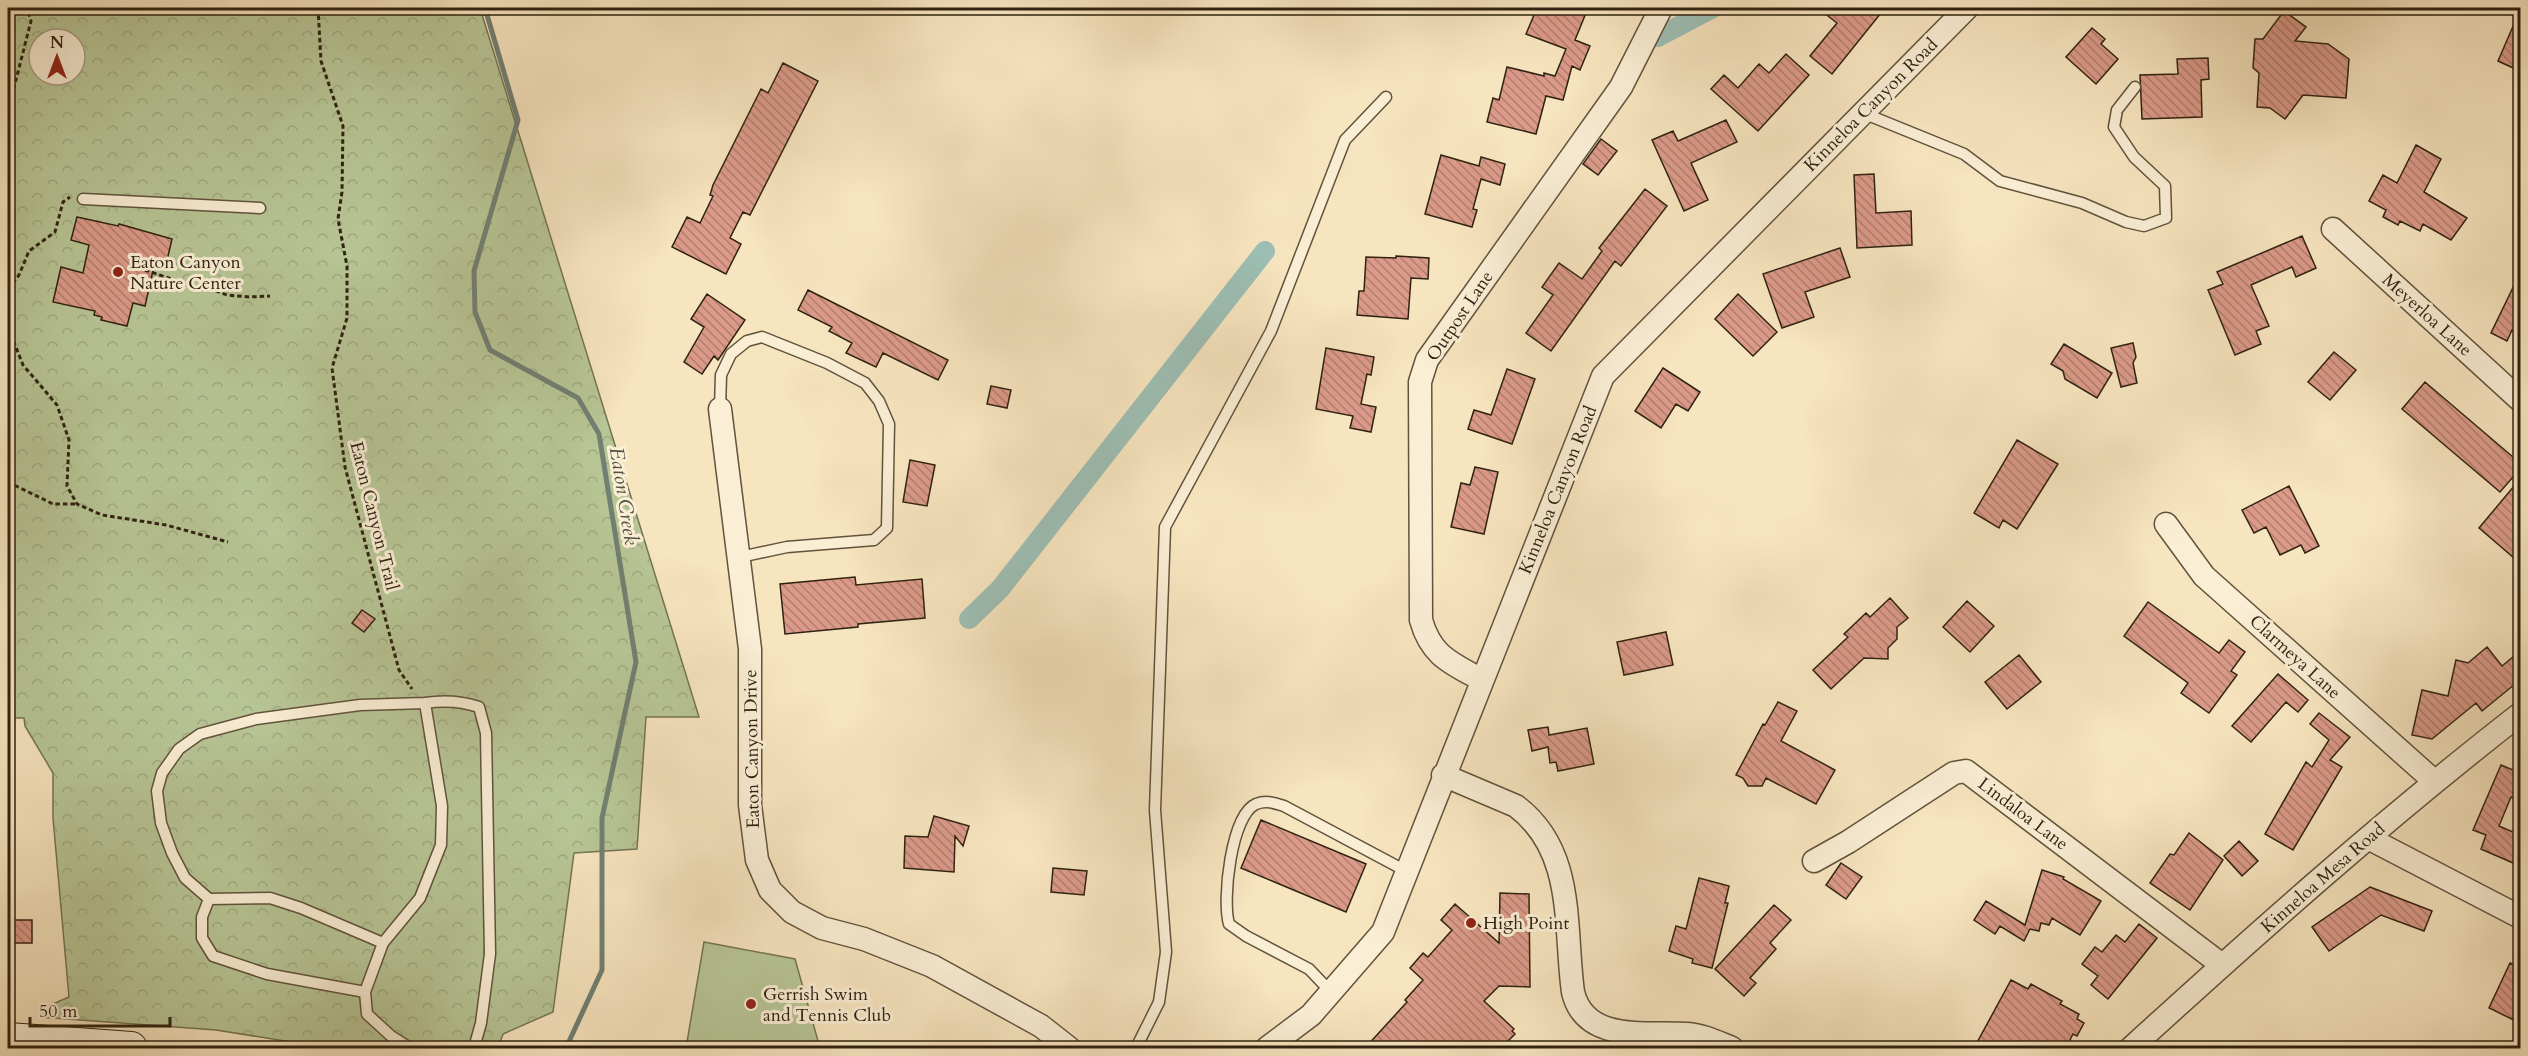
<svg xmlns="http://www.w3.org/2000/svg" width="2528" height="1056" viewBox="0 0 2528 1056" font-family="Cardo,serif">
  <defs>
    <pattern id="park-crowns" width="20" height="18" patternUnits="userSpaceOnUse" patternTransform="scale(1.5)"><rect width="20" height="18" fill="#b8c696"/><path d="M2 6a3 3 0 1 1 6 0M12 15a3 3 0 1 1 6 0" fill="none" stroke="#9eaa80"/></pattern>
    <pattern id="building-back-hatch" width="6" height="6" patternUnits="userSpaceOnUse" patternTransform="scale(1.5)"><rect width="6" height="6" fill="#db9a89"/><path d="M-1 5l2 2M0 0l6 6M5-1l2 2" fill="none" stroke="#b27d6f"/></pattern>
  </defs>
  <rect width="100%" height="100%" fill="#f7e5bf"/>
  <filter id="stains"><feTurbulence type="fractalNoise" baseFrequency=".00333" numOctaves="4"/><feColorMatrix values="0 0 0 0 .2 0 0 0 0 .09 0 0 0 0 .02 0 0 0 .5 -.17"/></filter>
  <radialGradient id="worn" r=".72"><stop offset=".6" stop-color="#630" stop-opacity="0"/><stop offset="1" stop-color="#630" stop-opacity=".3"/></radialGradient>
  <!-- park -->
  <path fill="url(#park-crowns)" stroke="#747454" stroke-width="1.5" fill-rule="evenodd" d="M8 8H480L699 717H646L637 849 574 853 553 1012 503 1034 498 1048H329L216 1030 40 1017 41 1009 69 997 53 818V773L25 726 24 718H8ZM39 39H75V75H39Z"/>
  <!-- garden -->
  <path fill="#b8c696" stroke="#747454" stroke-width="1.5" d="M704 942 795 959 820 1048H686Z"/>
  <g fill="none" stroke-linecap="round" stroke-linejoin="round">
    <!-- stream -->
    <path stroke="#718073" stroke-width="5" d="M485 8 518 120 474 271 475 312 490 350 578 398 599 434 636 662 602 818V970L566 1048"/>
    <!-- canal -->
    <path stroke="#9dbfb5" stroke-width="20" d="M1658 37 1713 8
      M969 619 1000 589 1265 251"/>
  </g>
  <!-- building -->
  <path fill="url(#building-back-hatch)" stroke="#2f2211" stroke-width="1.5" d="M1537 8H1588L1575 40 1590 46 1580 70 1572 66 1563 100 1546 96 1536 134 1487 122 1493 98 1499 100 1507 67 1544 76V73L1555 76 1566 49 1526 34Z
    M1818 8H1885L1832 74 1810 56 1837 23Z
    M2520 10V71L2498 61Z
    M2284 11 2306 27 2295 41 2328 44 2349 59 2346 98 2303 95 2285 119 2270 108 2257 107 2259 73 2253 68 2255 39H2263Z
    M2092 28 2105 39 2101 44 2118 59 2096 84 2066 57Z
    M1786 54 1809 75 1758 131 1711 89 1724 75 1738 88 1759 64 1769 73Z
    M2208 58 2209 79 2201 80 2202 117 2142 119 2140 75 2178 74 2177 59Z
    M783 63 818 81 750 215 743 212 730 238 741 244 726 274 672 247 687 217 700 223 713 196 710 195 713 185 761 89 768 93Z
    M1726 120 1737 142 1691 163 1708 200 1684 211 1652 140 1673 131 1678 141Z
    M1601 139 1617 151 1598 175 1583 164Z
    M2416 145 2441 159 2424 192 2467 218 2451 240 2423 224 2420 231 2400 221 2398 225 2383 217 2386 210 2369 201 2383 175 2397 183Z
    M1441 155 1479 166 1481 157 1505 164 1500 185 1481 179 1473 209 1477 210 1472 227 1425 214Z
    M1874 174 1876 213 1911 211 1912 245 1857 248 1854 175Z
    M1645 189 1667 206 1621 266 1615 261 1551 351 1526 333 1553 295 1542 287 1559 263 1582 279 1602 251 1599 248Z
    M77 217 118 226 119 224 172 239 165 269 154 266 145 306 133 303 127 326 101 320 102 317 94 315 95 311 53 302 61 267 83 273 89 245 71 240Z
    M2302 236 2316 268 2296 277 2292 267 2251 285 2269 326 2256 331 2261 344 2235 355 2208 290 2223 284 2217 272Z
    M1840 248 1850 277 1805 292 1814 317 1782 328 1763 274Z
    M1396 256 1429 258 1428 279 1411 278 1408 319 1357 315 1359 291H1364L1366 257 1396 258Z
    M2520 273V334L2512 330 2507 341 2491 333Z
    M808 290 948 360 938 380 883 353 876 367 846 353 852 343 829 331 832 327 798 310Z
    M707 294 745 320 718 360 714 356 702 374 684 362 704 327 691 319Z
    M1738 294 1777 332 1753 356 1715 319Z
    M2133 343 2136 357 2133 363 2137 383 2121 387 2111 348Z
    M2064 344 2112 373 2097 398 2065 379 2063 371 2051 364Z
    M1326 348 1374 357 1371 375 1367 374 1361 404 1376 407 1371 432 1350 428 1353 416 1316 409Z
    M2334 352 2356 370 2330 400 2308 382Z
    M1663 368 1700 392 1688 411 1676 404 1661 428 1635 411Z
    M1507 369 1535 379 1512 444 1468 429 1474 410 1491 415Z
    M2425 382 2520 463V469L2500 492 2402 409Z
    M991 386 1011 390 1007 408 987 404Z
    M2017 440 2058 464 2017 529 2003 520 1999 528 1974 513Z
    M910 460 935 465 927 506 903 502Z
    M1475 467 1498 472 1484 534 1451 527 1461 483 1470 485Z
    M2520 479V563L2479 528Z
    M2289 486 2319 546 2305 553 2301 545 2280 555 2266 527 2254 533 2242 510Z
    M855 577 856 585 922 579 925 618 858 624V627L785 634 780 584Z
    M1890 598 1908 618 1897 627V639L1888 648V659L1864 658 1831 689 1813 670 1848 637 1844 634 1866 613 1870 617Z
    M1967 601 1994 626 1970 652 1943 627Z
    M2148 602 2219 653 2229 640 2245 652 2231 671 2237 675 2209 713 2181 693 2188 683 2124 636Z
    M362 610 375 619 364 632 352 623Z
    M1666 632 1673 665 1624 675 1617 642Z
    M2487 647 2502 666 2513 657 2520 666V680L2482 711 2476 703 2432 739 2412 735 2422 690 2448 696 2456 660 2468 663Z
    M2019 655 2041 682 2007 709 1985 682Z
    M2278 674 2308 700 2298 712 2286 702 2251 742 2232 726Z
    M1778 702 1797 711 1781 741 1835 770 1816 804 1766 778 1762 786H1748L1743 778 1736 775 1763 724 1765 725Z
    M2319 713 2350 737 2330 760 2342 767 2293 850 2265 834 2306 762 2312 767 2329 740 2310 724Z
    M1548 727 1549 735 1587 728 1594 764 1558 771 1556 762 1550 763 1548 747 1532 751 1528 730Z
    M2501 765 2520 773V801L2511 797 2499 826 2520 835V866L2481 849 2486 835 2473 830Z
    M934 816 969 826 963 846 955 836 954 872 904 868 905 836 928 837Z
    M1261 820 1366 864 1346 912 1241 868Z
    M2189 833 2223 860 2190 910 2150 883 2170 854 2174 855Z
    M2239 841 2258 861 2242 876 2224 856Z
    M1841 863 1862 877 1846 899 1826 885Z
    M1053 868 1087 871 1084 895 1051 892Z
    M2042 870 2064 877 2063 879 2101 901 2080 935 2052 918 2049 925 2041 923 2039 931 2030 929 2024 941 2000 926 1995 934 1974 920 1986 901 2025 925Z
    M1699 878 1729 886 1725 903H1728L1712 968 1692 963 1693 959 1669 951 1676 926 1686 929Z
    M2370 887 2432 911 2424 931 2381 915 2329 951 2312 927Z
    M1500 893 1529 894 1530 987 1499 986 1484 1001 1514 1029 1512 1031 1515 1034 1501 1048H1365L1407 1002 1405 1000 1423 980 1410 968 1423 953 1428 957 1452 930 1441 920 1455 904 1499 943Z
    M1774 905 1791 920 1770 943 1776 949 1750 978 1756 983 1744 996 1715 969Z
    M8 920H32V943H8Z
    M2139 924 2157 938 2108 999 2091 985 2098 976 2082 964 2095 947 2102 952 2116 935 2125 942Z
    M2510 963 2520 968V1023L2489 1008Z
    M2011 980 2028 989 2031 984 2062 1001 2060 1004 2079 1014 2077 1019 2084 1023 2077 1036 2073 1034 2066 1048H1974Z"/>
  <g fill="none" stroke-linecap="round" stroke-linejoin="round">
    <!-- service casing -->
    <g stroke="#61533c" stroke-width="13">
      <path id="service" d="M1863 113 1964 154 2000 181 2082 203 2126 222 2144 226 2166 218 2165 186 2134 157 2114 127 2117 110 2135 87
        M83 199 260 208
        M720 409 721 375 731 354 747 341 762 337 827 363 865 383 879 401 889 424 887 528 874 540 787 547 740 557
        M209 899 270 898 301 908 383 943
        M365 992 267 974 213 956 202 938V917L209 899 185 878 172 853 161 823 157 791 162 773 179 749 200 734 256 719 360 705 425 703
        M1331 992 1309 969 1246 936 1229 924C1222 900 1231 815 1256 804 1266 800 1275 803 1284 806L1406 871
        M410 1048 391 1036 367 1014 365 992 383 943 420 898 441 845 442 806 425 703C445 700 461 701 479 707L486 733 490 954 481 1023 474 1048
        M1136 1048 1159 1002 1166 952 1155 810 1165 527 1271 331 1345 140 1386 97"/>
    </g>
    <!-- minor casing -->
    <g stroke="#61533c" stroke-width="25">
      <path id="minor" d="M2333 229 2520 400
        M720 409 750 649V805L757 860 770 890 792 912 822 928 864 939 932 966 1041 1026 1069 1048
        M2166 524 2204 576 2434 781
        M1482 680C1451 663 1431 656 1421 620L1420 382 1427 360 1621 87 1661 8
        M1443 775 1516 806C1576 851 1564 927 1573 992 1585 1044 1649 1031 1687 1034 1703 1035 1717 1042 1732 1048
        M2368 838 2520 917
        M1814 861 1848 842 1954 773 1966 771 2222 965
        M1267 1048 1311 1015 1383 932 1603 376 1967 8
        M2131 1048C2257 933 2385 819 2520 714"/>
    </g>
    <!-- secondary casing -->
    <g stroke="#2f2211" stroke-width="34">
      <path id="secondary" d="M8 1039 131 1048"/>
    </g>
    <!-- path -->
    <path stroke="#2f2211" stroke-width="3" stroke-dasharray="4.5 3" stroke-linecap="butt" d="M318 8 321 61 343 126 342 192 338 219 347 266V318L332 368 345 467 399 670 412 689
      M8 111 31 21 27 8
      M145 270 186 284 195 290 211 289 227 295 249 297 270 296
      M8 289 19 275 29 251 55 232 63 202 70 197
      M8 327 23 365 57 405 69 440 67 486 77 504 102 515 166 525 228 542
      M8 482 53 504H77"/>
    <!-- service -->
    <use href="#service" stroke="#faeed5" stroke-width="10"/>
    <!-- minor -->
    <use href="#minor" stroke="#faeed5" stroke-width="22"/>
    <!-- secondary -->
    <use href="#secondary" stroke="#faeed5" stroke-width="32"/>
  </g>
  <!-- markers -->
  <g fill="#8f2418" stroke="#faeed5" stroke-width="2">
    <circle cx="118" cy="272" r="6"/>
    <circle cx="1471" cy="923" r="6"/>
    <circle cx="751" cy="1004" r="6"/>
  </g>
  <g text-anchor="middle" dominant-baseline="central" stroke-width="6" stroke-linejoin="round" paint-order="stroke">
    <!-- street labels -->
    <g font-size="18" fill="#2f2211" stroke="#faeed5">
      <text transform="translate(1871 105) rotate(-45)">Kinneloa Canyon Road</text>
      <text transform="translate(2427 315) rotate(42)">Meyerloa Lane</text>
      <text transform="translate(1460 316) rotate(-56)">Outpost Lane</text>
      <text transform="translate(1558 490) rotate(-68)">Kinneloa Canyon Road</text>
      <text transform="translate(374 516) rotate(76)">Eaton Canyon Trail</text>
      <text transform="translate(2295 657) rotate(42)">Clarmeya Lane</text>
      <text transform="translate(752 749) rotate(-91)">Eaton Canyon Drive</text>
      <text transform="translate(2023 814) rotate(37)">Lindaloa Lane</text>
      <text transform="translate(2323 878) rotate(-41)">Kinneloa Mesa Road</text>
    </g>
    <!-- poi labels -->
    <g font-size="18" fill="#2f2211" stroke="#faeed5" text-anchor="start">
      <text x="130" y="262">Eaton Canyon<tspan x="130" dy="21">Nature Center</tspan></text>
      <text x="1483" y="923">High Point</text>
      <text x="763" y="994">Gerrish Swim<tspan x="763" dy="21">and Tennis Club</tspan></text>
    </g>
    <!-- water labels -->
    <g font-size="20" font-style="italic" fill="#505142" stroke="#faeed5">
      <text transform="translate(624 496) rotate(81)">Eaton Creek</text>
    </g>
  </g>
  <!-- margin -->
  <rect width="2528" height="1056" fill="none" stroke="#f7e5bf" stroke-width="30"/>
  <rect x="9" y="9" width="2510" height="1038" fill="none" stroke="#2f2211" stroke-width="3"/>
  <rect x="15" y="15" width="2498" height="1026" fill="none" stroke="#2f2211" stroke-width="1.5"/>
  <!-- north arrow -->
  <g transform="translate(57 57)"><circle r="28" fill="#faeed5" stroke="#a99c87" stroke-width="1.5"/>
  <path d="M0-4.5L10 22L0 15L-10 22Z" fill="#8f2418"/>
  <text y="-9" font-size="16" font-weight="bold" text-anchor="middle" fill="#2f2211">N</text>
  </g>
  <!-- scale -->
  <path d="M30 1017v9h140v-9" fill="none" stroke="#2f2211" stroke-width="3"/>
  <text x="39" y="1017" font-size="18" fill="#2f2211" stroke="#faeed5" stroke-width="4.5" paint-order="stroke">50 m</text>
  <rect width="100%" height="100%" filter="url(#stains)"/>
  <rect width="100%" height="100%" fill="url(#worn)"/>
</svg>
